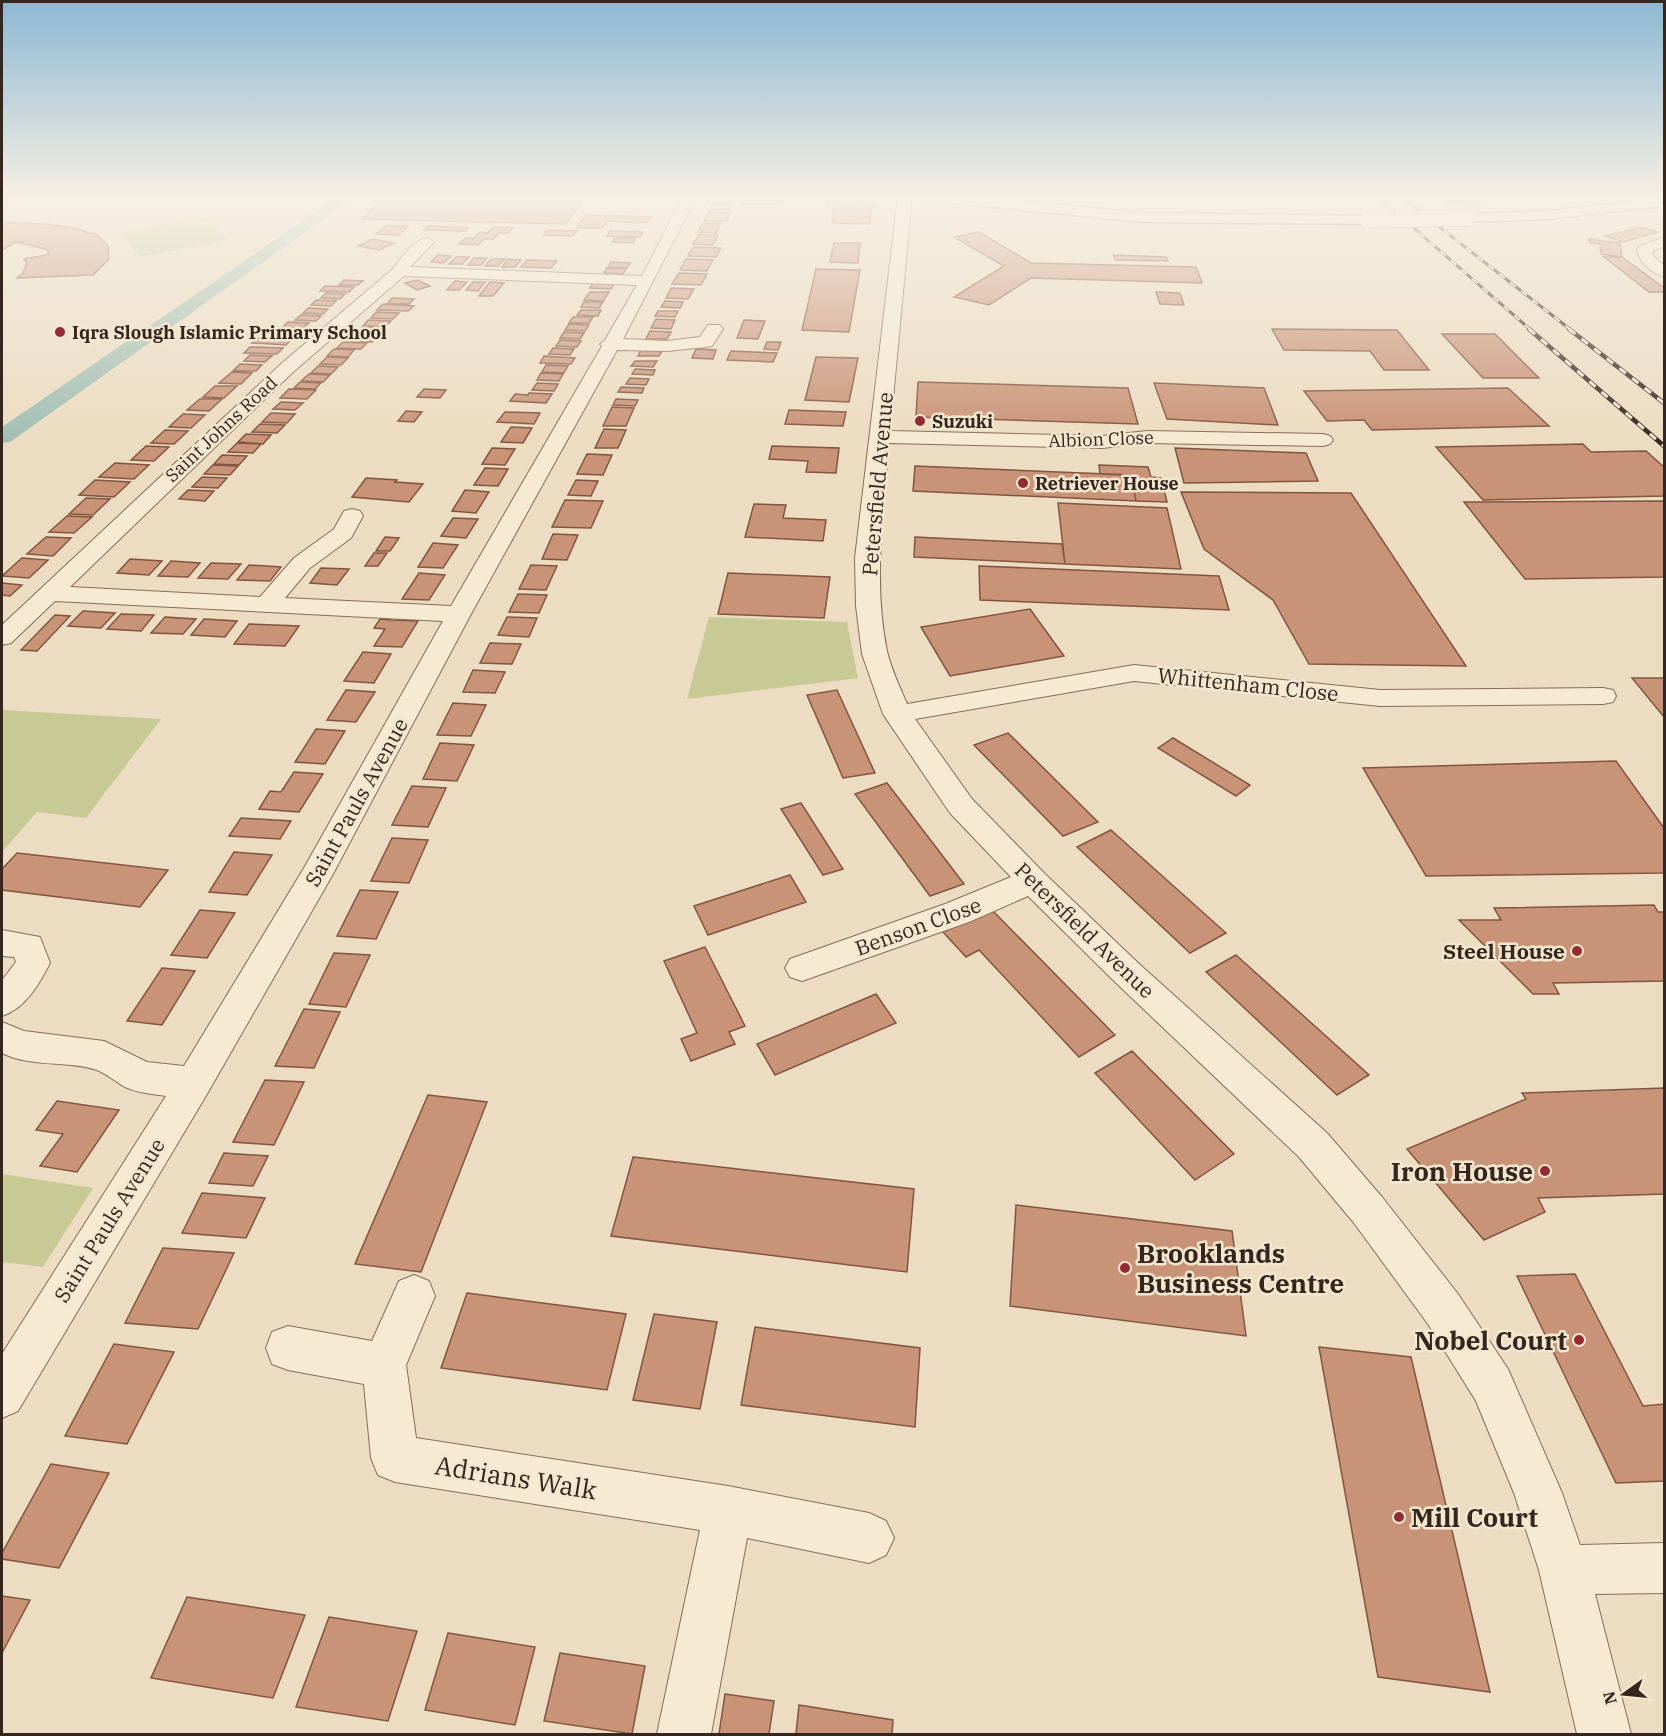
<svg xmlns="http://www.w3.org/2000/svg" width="1666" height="1736" viewBox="0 0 1666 1736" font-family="'IBM Plex Serif',serif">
  <rect width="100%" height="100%" fill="#ecdcc1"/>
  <!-- green -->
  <path fill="#c8ca95" d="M208 218 230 240 140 257 122 233Z
    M709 617 847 622 858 678 687 699Z
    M2 710 161 719 86 818 37 812 2 852Z
    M2 1174 93 1188 43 1267 2 1262Z"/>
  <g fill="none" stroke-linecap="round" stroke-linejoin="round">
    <!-- canal -->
    <path fill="#a3bfb4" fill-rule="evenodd" d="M339 196H356L10 442 2 443V427Z"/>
  </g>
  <!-- building -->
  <path fill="#c99377" stroke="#835540" stroke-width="1.5" d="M386 196H540L585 197 566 224 362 219Z
    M744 196H784L783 204H742Z
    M839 196 879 204 871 208 827 207 830 200Z
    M1438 196H1476L1486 203 1449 204Z
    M713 203 731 204 729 210H710Z
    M834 208H871L870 224 832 223Z
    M709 212 731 213 726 221H704Z
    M586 215 651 217 647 223 607 221 602 228H577Z
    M6 223 46 224 74 228 97 235 108 246 109 259 93 275 17 278 23 273 27 263 24 259 50 254 46 249 16 242 2 250V225Z
    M703 223H721L716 233 698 232Z
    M386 226H408L399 235 376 234Z
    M428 226 468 228 465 231 424 230Z
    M493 227 513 228 508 233H499L493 239H484L478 245 459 244 465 238H474L480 232 488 233Z
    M1641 227 1658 232 1623 242 1605 236Z
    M547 230 577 231 573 236 543 235Z
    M610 231 643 232 640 237 607 236Z
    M979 232 1031 263 1196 267 1202 283 1031 278 989 305 954 297 1004 266 954 237Z
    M699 235H718L713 245 693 244Z
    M615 238H636L633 243 612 242Z
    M373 239 394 243 379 250 358 246Z
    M1589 239 1620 243 1622 257 1601 254 1600 244 1590 243Z
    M834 243H860L858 263 830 262Z
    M693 247 721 248 716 257 688 256Z
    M438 255 451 256 444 263 431 262Z
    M1114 255 1166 257 1168 261 1115 260Z
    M456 257H469L462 264H449Z
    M1604 257H1622L1664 288V292H1649Z
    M474 258H487L481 265H468Z
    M491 259H505L498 266H485Z
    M508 259 521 260 515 267H502Z
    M686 259 713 260 707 271 680 270Z
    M527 260 557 261 551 268 521 267Z
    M611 262 630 263 627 268 608 267Z
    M607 268 626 269 623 274 604 273Z
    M816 269 860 270 849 332 802 330Z
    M679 273 707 274 701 285 672 284Z
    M344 280 363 281 358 285H339Z
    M418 280 430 286 417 290 405 283Z
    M455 281 467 282 459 290H447Z
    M473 282H485L478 291 466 290Z
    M490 282 504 283 493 296H479Z
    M593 283 614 284 611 289 590 288Z
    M325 286 354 287 349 292 320 291Z
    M671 288 694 289 688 299 666 298Z
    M590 292H609L603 301 584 300Z
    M1156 292 1180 293 1184 305 1160 304Z
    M326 293 345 294 340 299 321 298Z
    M392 298 414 299 409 304H387Z
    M316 300 336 301 331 306 311 305Z
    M665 301 683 302 680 308 661 307Z
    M584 302H603L599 308 581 307Z
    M383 304 414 306 408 311 377 310Z
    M308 308 328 309 323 314 303 313Z
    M581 310H601L598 316 577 315Z
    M658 311H678L675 317 655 316Z
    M376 312 399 313 393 319 371 318Z
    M301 315 321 316 316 321 295 320Z
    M573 317H593L589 323H569Z
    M656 319 675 320 671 329 651 328Z
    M368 320 391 321 385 327 363 326Z
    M744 320 765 321 758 339 737 338Z
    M288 322 309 323 303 328H282Z
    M569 324 589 325 585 331 565 330Z
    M363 327 386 328 380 334 357 333Z
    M1272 329 1397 330 1429 370H1384L1370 351 1284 350Z
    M278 330 299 331 293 337 272 336Z
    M650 331 671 332 667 339H646Z
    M564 332 584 333 580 339 560 338Z
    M355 334 379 335 372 342 349 341Z
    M1442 334H1495L1539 378H1483Z
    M258 338 292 339 286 345 252 343Z
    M560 340 581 341 577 347 556 346Z
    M343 342 367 343 361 349 337 348Z
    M767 342H781L778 350 764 349Z
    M250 347 283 348 277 354 244 353Z
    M553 348 574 349 570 355 549 354Z
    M334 349 354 350 348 357 327 356Z
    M696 349 716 350 713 359 692 358Z
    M641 350 662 351 659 356H638Z
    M731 351 777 353 773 362 727 360Z
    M250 355 272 356 265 362 244 361Z
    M544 356 575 358 571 364 540 363Z
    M327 357 348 358 341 365 320 364Z
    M816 357 858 358 849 402 805 400Z
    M635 361H657L653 367 631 366Z
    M240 364 262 365 256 371H233Z
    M546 365 568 366 564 373 542 372Z
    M318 366 338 367 331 374 311 373Z
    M635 369 655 370 653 375 632 374Z
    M232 372 252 373 241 384 219 383Z
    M541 373 563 374 559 381 537 380Z
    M309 374 330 375 323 382 301 381Z
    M630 378 649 379 646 385 626 384Z
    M300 382 321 383 315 389 294 388Z
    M918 382 1128 388 1138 424 916 417Z
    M537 383 558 384 554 391 532 390Z
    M1154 383 1264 388 1278 425 1167 419Z
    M215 386H237L224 398 203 397Z
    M621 387 644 388 642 393 618 392Z
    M1508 388 1549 426 1372 430 1364 420 1327 421 1304 391Z
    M289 389 316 390 307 399 280 398Z
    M424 389 446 390 440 398 417 397Z
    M529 393 552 394 546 403 510 401 515 394 528 395Z
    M200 399H222L209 411 187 410Z
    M616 399 638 400 635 406 613 405Z
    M281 402 303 403 295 410 273 409Z
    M612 407 634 408 626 426H603Z
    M789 410 846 412 843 426 785 424Z
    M406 411 422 412 414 422 398 421Z
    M505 412 540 413 534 424 497 422Z
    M271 413 295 414 287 423 262 422Z
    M183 414 205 415 191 428 169 427Z
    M260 424 285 425 277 433 252 432Z
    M511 427 532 428 523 443 501 442Z
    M604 429 626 430 618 448H595Z
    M165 430 188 431 174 444 151 443Z
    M246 434 271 435 263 444 238 442Z
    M237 443 261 444 253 453 228 452Z
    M1583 444 1591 452 1646 451 1664 467V496L1483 500 1436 447Z
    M146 446 169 447 154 461 131 460Z
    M772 446 839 448 836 473 806 472 808 461 769 459Z
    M492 448 515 449 505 465 482 464Z
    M1175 448 1306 453 1318 481 1184 483Z
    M587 454 612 455 603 475 577 474Z
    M222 455 247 456 239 465 214 464Z
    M115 463 149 465 134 479 99 477Z
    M213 465 238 466 230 475 204 474Z
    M1099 465 1148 467 1151 477 1161 478 1167 502 1136 501 1131 475 1100 474Z
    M915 466 1131 475 1136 501 913 491Z
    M485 468 508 469 498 486 474 485Z
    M202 477 227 478 218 488 192 487Z
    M366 478 397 480 395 482 423 484 409 502 352 497Z
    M95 480 130 482 114 497 79 495Z
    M576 480 598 481 591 496 568 495Z
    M188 490 214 491 205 501 179 499Z
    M465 490 489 492 476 513 452 511Z
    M1181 492 1351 493 1466 666 1309 664 1273 600 1204 549Z
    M86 498 110 499 93 515 69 514Z
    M565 500 603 501 591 528 552 527Z
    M1664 501V577L1525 579 1464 502Z
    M1058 503 1167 508 1181 569 1065 564Z
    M754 504 786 505 783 518 826 520 823 541 745 537Z
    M67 516 92 517 74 533 49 532Z
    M453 518 478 519 466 538 441 536Z
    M553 534 578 535 567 560 542 559Z
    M46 537 71 538 53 556 27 554Z
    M385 537 399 538 390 551H376Z
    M915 537 1062 544 1065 564 914 557Z
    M433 543 458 545 443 568 418 567Z
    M374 553H387L378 566H365Z
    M22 558 48 560 29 578 2 576Z
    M130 559 162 561 149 575 117 573Z
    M171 561 200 563 188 577 158 576Z
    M211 563 241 564 228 579 198 578Z
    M249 565 281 567 270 581 237 580Z
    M531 565 557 566 546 590 519 589Z
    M979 566 1219 576 1229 610 980 600Z
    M321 568 349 569 337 585 310 583Z
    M419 573 445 575 429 600 402 599Z
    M728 573 830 577 824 618 718 614Z
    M2 583 22 585 10 596 2 595Z
    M518 594 547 595 539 613 509 612Z
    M1030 609 1064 656 950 676 921 627Z
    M83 611 115 613 101 628 68 626Z
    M121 614 154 615 141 631 107 629Z
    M55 615 70 616 37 651 21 650Z
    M165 617 196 619 183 634 151 633Z
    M507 617 537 618 529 637 498 635Z
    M204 619 237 621 225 637 191 635Z
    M380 619 391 620 418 621 402 647 374 646 385 629 374 628Z
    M249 624 299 626 285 646 234 644Z
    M490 643 521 644 512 664 480 663Z
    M363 652 391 654 374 683 344 681Z
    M473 670 505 672 495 693 463 692Z
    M1632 678H1664V717Z
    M346 690 375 692 356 722 327 720Z
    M837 690 875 773 843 778 807 695Z
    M453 703 486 705 471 736 437 735Z
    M316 729 345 731 325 764 295 762Z
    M1008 733 1098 822 1063 836 974 745Z
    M1173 738 1250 785 1236 796 1158 748Z
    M440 743 474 745 457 781 423 779Z
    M1616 761 1664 828V873L1426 876 1363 768Z
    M294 772 323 774 299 812 259 809 270 791 281 792Z
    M887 783 964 884 930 896 855 794Z
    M412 786 446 788 428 827 392 825Z
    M801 803 843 869 823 875 781 809Z
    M241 818 291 821 280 839 229 836Z
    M1111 830 1226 933 1190 953 1077 847Z
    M392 838 428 840 409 883 371 881Z
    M234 852 272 855 247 895 209 892Z
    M17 853 168 870 140 907 2 890V869Z
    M790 875 806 902 708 935 694 906Z
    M360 890 398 892 376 939 337 936Z
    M1654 905 1658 912H1664V981L1553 983 1559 994H1533L1459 920H1501L1494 908Z
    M990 908 1115 1035 1079 1057 979 950 966 957 943 932Z
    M200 910 235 913 207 958 171 955Z
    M705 947 745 1026 729 1032 735 1044 691 1061 681 1039 697 1033 664 961Z
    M334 953 370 955 346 1007 309 1004Z
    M1236 955 1369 1075 1337 1095 1206 972Z
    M162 968 195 971 162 1025 127 1021Z
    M876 994 896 1023 775 1075 757 1044Z
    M304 1009 340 1012 314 1068 275 1066Z
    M1132 1051 1234 1154 1195 1180 1095 1073Z
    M265 1080 304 1082 274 1145 233 1142Z
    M1664 1088V1194L1538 1198 1545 1212 1484 1240 1407 1149 1526 1099 1522 1093Z
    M428 1095 487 1102 421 1272 355 1264Z
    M57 1101 119 1110 77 1172 40 1166 63 1134 36 1130Z
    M224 1153 268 1156 253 1186 209 1183Z
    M633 1157 914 1189 907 1272 611 1236Z
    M202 1193 265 1198 246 1238 182 1233Z
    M1016 1205 1232 1231 1246 1336 1010 1306Z
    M163 1248 234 1253 198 1329 125 1323Z
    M1575 1274 1643 1406 1664 1404V1481L1616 1483 1517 1276Z
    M467 1293 626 1314 607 1390 441 1368Z
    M654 1314 717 1322 700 1409 633 1400Z
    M755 1327 920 1348 915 1427 741 1405Z
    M114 1344 174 1352 127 1444 65 1436Z
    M1319 1347 1411 1357 1490 1692 1378 1677Z
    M51 1464 109 1473 59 1568 2 1559V1553Z
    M2 1596 30 1600 2 1653Z
    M187 1597 305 1615 273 1698 151 1678Z
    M329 1617 417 1631 388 1721 296 1707Z
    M448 1633 535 1647 515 1725 425 1710Z
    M560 1653 645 1666 632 1734 544 1721Z
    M725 1694 774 1701 769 1734H719Z
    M799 1705 893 1720 892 1734H796Z"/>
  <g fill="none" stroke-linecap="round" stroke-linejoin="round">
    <!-- minor casing -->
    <g stroke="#856d59" stroke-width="2">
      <path id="minor" d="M683 196H697L623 339 667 341 700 337 708 325H720L723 329 712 346 706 347 667 351 617 350 471 614 333 874 207 1094 18 1411 2 1418V1354L166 1096C152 1094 138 1093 125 1087 116 1082 107 1074 97 1070 67 1060 32 1068 2 1053V1022L24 1031 104 1041 147 1062 184 1066 304 868 443 621 55 601 11 643 2 645V625L281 364 394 268C402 256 413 241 427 238L434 242 410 267 642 276ZM404 276 637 285 605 340 600 344 602 346 451 606 285 598 310 568 351 538 363 516 360 511 352 509 344 511 334 529 294 558 260 597 70 587 293 372Z
        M898 196H912L890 431 1102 436 1147 431 1323 434 1330 436 1333 440 1330 444 1323 446 1147 443 1102 448 889 443C883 513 873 582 887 651 891 669 900 687 907 704L1134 665 1380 690 1603 688 1613 690 1616 696 1613 702 1603 704 1380 706 1134 681 915 719 972 799 1044 873 1137 962 1327 1133 1382 1197 1458 1294 1508 1369 1562 1493 1580 1545 1664 1543V1593L1595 1594 1631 1734H1577L1539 1570 1514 1493 1476 1401 1428 1324 1354 1223 1299 1157 1113 980 1028 896 969 922 802 981 790 977 785 968 790 959 945 904 1011 877 950 813 883 714 862 654 856 606 855 558Z
        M1639 196H1657L1664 200V209Z
        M1664 237V246L1653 251V256L1664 265V277C1651 273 1639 262 1637 249L1640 246Z
        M2 930 40 937 50 963C39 984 26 1008 2 1016V980L16 962 14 957 2 956Z
        M414 1275 429 1281 435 1296 406 1365 416 1438 728 1486 869 1513 886 1521 894 1538 886 1555 869 1563 747 1538 711 1734H657L700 1530 395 1482 378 1475 371 1458 364 1384 288 1370 272 1364 266 1348 272 1332 288 1326 372 1341 399 1281Z"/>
    </g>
    <!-- tertiary casing -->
    <g stroke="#856d59" stroke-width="3">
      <path id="tertiary" d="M914 196H968L1144 213 1368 216 1375 220 1368 224 1144 222 921 200Z
        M1664 198V206L1548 219 1468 222 1461 218 1468 214 1548 211Z"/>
    </g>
    <!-- minor -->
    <use href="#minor" fill="#f7ead3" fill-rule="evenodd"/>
    <!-- tertiary -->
    <use href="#tertiary" fill="#f7ead3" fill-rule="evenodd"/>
    <!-- rail-far1 casing -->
    <g stroke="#35271d" stroke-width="3">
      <path id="rail-far1" d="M1377 196 1531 330
        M1400 196 1571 330"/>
    </g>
    <!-- rail casing -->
    <g stroke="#35271d" stroke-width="4.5">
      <path id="rail" d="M1529 329 1664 446
        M1569 329 1664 403"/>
    </g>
    <!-- rail-far1 -->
    <use href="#rail-far1" stroke="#f4e7d0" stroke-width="2" stroke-dasharray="7" stroke-linecap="butt"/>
    <!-- rail -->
    <use href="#rail" stroke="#f4e7d0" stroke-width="3" stroke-dasharray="8" stroke-linecap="butt"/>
    <!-- tertiary-bridge casing -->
    <g stroke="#856d59" stroke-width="17" stroke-linecap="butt">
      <path id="tertiary-bridge" d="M1368 220 1468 218"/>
    </g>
    <!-- tertiary-bridge -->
    <use href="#tertiary-bridge" stroke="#f7ead3" stroke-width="16"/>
  </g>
  <!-- sky -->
  <linearGradient id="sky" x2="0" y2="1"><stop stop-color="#8cb8d3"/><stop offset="0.45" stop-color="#f6efe3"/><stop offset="1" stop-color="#f6efe3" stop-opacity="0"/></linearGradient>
  <rect width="1666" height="439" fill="url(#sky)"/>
  <!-- markers -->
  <g fill="#922b34" stroke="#f4e7d0" stroke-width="2">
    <circle cx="60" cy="332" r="6"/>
    <circle cx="920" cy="421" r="6"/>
    <circle cx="1023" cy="483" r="6"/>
    <circle cx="1577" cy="951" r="6"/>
    <circle cx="1545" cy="1171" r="6"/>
    <circle cx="1125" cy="1268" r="6"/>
    <circle cx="1579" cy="1340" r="6"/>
    <circle cx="1399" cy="1517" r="6"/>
  </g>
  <g text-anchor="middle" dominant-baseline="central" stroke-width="5" stroke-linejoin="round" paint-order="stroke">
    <!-- far-poi labels -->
    <g font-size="18" font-weight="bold" fill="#35271d" stroke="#f4e7d0" text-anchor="start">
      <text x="72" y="332">Iqra Slough Islamic Primary School</text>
      <text x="932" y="421">Suzuki</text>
      <text x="1035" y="483">Retriever House</text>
    </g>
    <!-- far-street labels -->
    <g font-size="18" fill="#35271d" stroke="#f4e7d0">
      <text transform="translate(221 429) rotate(-43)">Saint Johns Road</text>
      <text transform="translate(1101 439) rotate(-2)">Albion Close</text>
    </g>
    <!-- street labels -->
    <g font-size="21" fill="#35271d" stroke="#f4e7d0">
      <text transform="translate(877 484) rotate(-85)">Petersfield Avenue</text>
      <text transform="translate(1248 684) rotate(6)">Whittenham Close</text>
      <text transform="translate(356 802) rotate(-61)">Saint Pauls Avenue</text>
      <text transform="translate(918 926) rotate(-20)">Benson Close</text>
      <text transform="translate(1085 930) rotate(44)">Petersfield Avenue</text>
      <text transform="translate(109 1220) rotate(-58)">Saint Pauls Avenue</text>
    </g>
    <!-- poi labels -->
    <g font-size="21" font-weight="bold" fill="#35271d" stroke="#f4e7d0" text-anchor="end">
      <text x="1565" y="951">Steel House</text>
    </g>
    <!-- near-poi labels -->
    <g font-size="26" font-weight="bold" fill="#35271d" stroke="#f4e7d0" text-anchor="end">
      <text x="1533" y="1171">Iron House</text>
      <text x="1137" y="1253" text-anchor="start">Brooklands<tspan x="1137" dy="30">Business Centre</tspan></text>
      <text x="1567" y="1340">Nobel Court</text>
      <text x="1411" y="1517" text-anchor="start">Mill Court</text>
    </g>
    <!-- near-street labels -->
    <g font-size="26" fill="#35271d" stroke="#f4e7d0">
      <text transform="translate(516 1477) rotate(9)">Adrians Walk</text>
    </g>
  </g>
  <!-- border -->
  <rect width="1666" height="1736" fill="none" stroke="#35271d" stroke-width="6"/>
  <!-- north arrow -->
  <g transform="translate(1624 1694) rotate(255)" stroke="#f4e7d0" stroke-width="4.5" paint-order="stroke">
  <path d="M0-4.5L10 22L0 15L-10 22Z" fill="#35271d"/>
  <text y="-9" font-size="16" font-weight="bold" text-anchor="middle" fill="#35271d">N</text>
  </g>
</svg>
